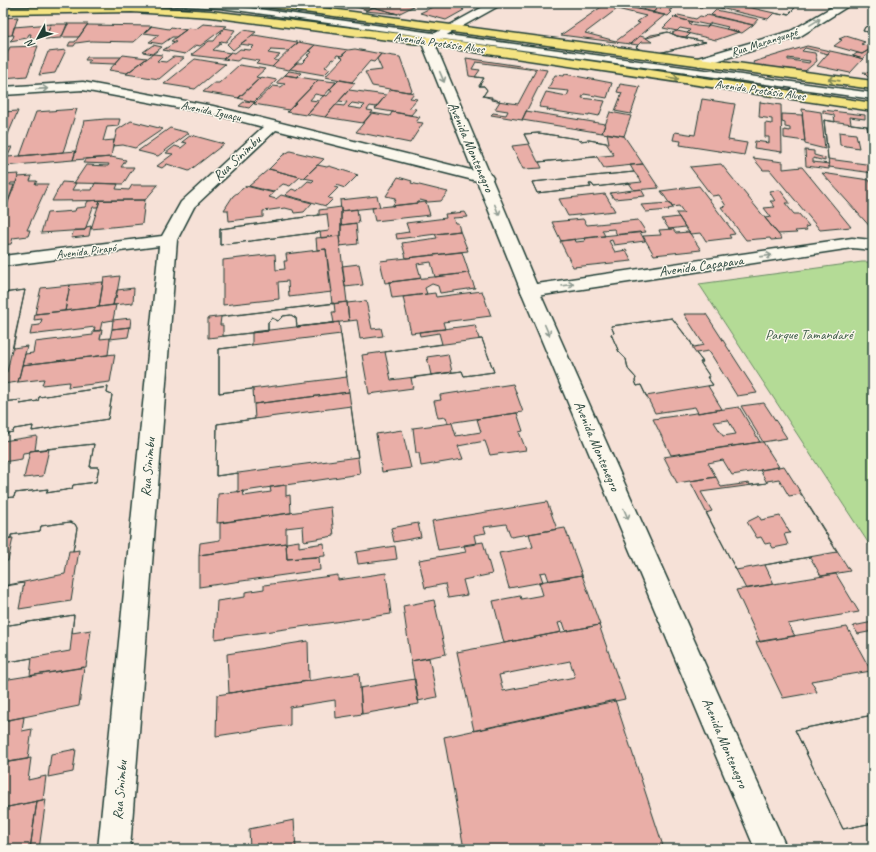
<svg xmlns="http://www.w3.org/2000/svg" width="876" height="852" viewBox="0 0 876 852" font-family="Caveat,sans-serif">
  <rect width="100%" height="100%" fill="#f6e1d7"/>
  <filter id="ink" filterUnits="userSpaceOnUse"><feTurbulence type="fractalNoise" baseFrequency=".025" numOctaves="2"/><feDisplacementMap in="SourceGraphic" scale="8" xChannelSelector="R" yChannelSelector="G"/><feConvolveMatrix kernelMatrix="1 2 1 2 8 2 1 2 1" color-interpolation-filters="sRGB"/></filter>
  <g filter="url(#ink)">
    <!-- green -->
    <path fill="#b4db96" stroke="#6a8c65" d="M862 262H873V550L699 284Z"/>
    <!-- building -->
    <path fill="#e9aea7" stroke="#1f3d34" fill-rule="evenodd" d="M342 3H372L368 5 374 7 367 10Z
      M381 3H398L414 6 398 14 373 7Z
      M441 3H476L462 9 464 10 446 20 420 13Z
      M607 3H610L665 15 630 44 561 35Z
      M645 3H656L662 4 653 12 638 8Z
      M682 3H698L705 5 701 8Z
      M698 3H783L793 5 790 7 795 8 789 14 785 13 783 15 774 13 768 19Z
      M730 3H783L793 5 790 7 795 8 789 14 785 13 783 15Z
      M663 4 673 6 668 8 672 9 669 11 672 12 668 16 652 13Z
      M373 7 398 14 365 11Z
      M617 9 646 16 638 21 637 22 640 23 616 41 585 33Z
      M716 10 758 19 753 25 711 15Z
      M678 15 696 19 700 16 705 17 707 15 753 25 742 33 726 29 728 27 711 23 708 25 675 18Z
      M18 17 12 35 3 36V18Z
      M674 17 692 22 689 24 696 26 707 27 709 25 739 32 716 40 687 33 690 30 680 28 677 31 663 28Z
      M51 24 46 37 30 38 31 34H29L27 38 10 41 13 38 14 35H12L14 27Z
      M51 24H68L61 38 45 39Z
      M67 24H88L79 37H62Z
      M203 24 227 26 200 46 196 45 185 54 163 50 176 42 171 41 188 28 196 29Z
      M873 24V33L863 31 865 27Z
      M873 24V33L863 31 865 27Z
      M87 25 152 26 134 42 91 41 76 43 74 46H68L70 42H75Z
      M151 26 169 29 171 27 186 30 176 37H172L162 44 149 42 159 35 144 33Z
      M224 28 235 30 226 42 221 41 219 43H221L213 50 230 53 223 59 191 55 209 41H214Z
      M244 30 256 32 233 50 227 44Z
      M677 31 687 33 690 34 687 37 677 36 672 33Z
      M668 32 677 36 706 42 654 54 642 51 636 47 638 45 631 44 640 36 647 38Z
      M668 32 677 36 706 42 654 54 642 51 636 47 641 42H652L646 38 651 35Z
      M254 35 297 42 298 43 288 51 271 50 268 53 280 55 274 60 278 61 272 67 256 64 259 61 241 58 237 61 223 59 231 52 235 53 240 49 250 50 254 46 240 44Z
      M846 36 865 42 861 44 872 48 862 54 834 46 842 40 839 39Z
      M298 42 315 45 289 70 272 67Z
      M153 45 162 47 153 54 143 52Z
      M315 45 348 50 342 56 337 55 334 60 332 59 325 67 330 69 324 75 290 69 297 63H302L309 56 307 55 312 52 308 51Z
      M38 46 27 76 3 78V62L10 47Z
      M807 46 830 51 828 54 805 48 802 51 815 53 817 61 805 71 755 65 753 62ZM788 58 810 61 809 63 791 60H788Z
      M355 49 381 54 374 62 370 61 352 82 325 77 343 58 340 57 348 50Z
      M66 50 55 73 39 75 48 52Z
      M869 50H871L863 59 853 56 857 53 862 54Z
      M830 51 853 56 863 59 850 73 817 66Z
      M153 54 163 55 157 61 166 62 173 57 184 58 159 79 126 74Z
      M381 54 400 57 412 91 408 92 372 86 365 72 382 70 377 59Z
      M123 55 147 58 127 73 109 70Z
      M87 57H121L115 64 88 63 90 60H85Z
      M466 58 547 70 522 120 491 115 493 113 506 115 508 111 495 109 500 101 483 96 487 90 484 86H479L484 78 469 76Z
      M195 59 225 64 195 89 164 84Z
      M476 62 536 70 518 104 491 100 492 97 483 96 487 90 484 86H479L484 78 475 77 480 70 472 69Z
      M239 65 265 69 256 77 260 78 239 98 203 92 214 83H219Z
      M289 71 301 73 297 77 285 75Z
      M863 72 873 73V79H870Z
      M565 74 612 83 607 98 584 94 582 98 605 101 599 116 589 114V116L547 110 548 108 539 107 546 92 567 96 569 91 548 89 555 75 564 76Z
      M285 75 318 80 289 110 254 104 273 86 281 87 285 84 276 83Z
      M261 77 277 80 254 102 238 98Z
      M318 80 336 82 324 96 315 94 310 100 319 101 306 115 287 112Z
      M339 80 355 83 325 117 307 114 324 95 327 96 332 90H329Z
      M620 84 640 87 631 114 615 111 622 93 617 92Z
      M391 89 414 93 410 98 417 99 409 108 416 109 411 115 375 109Z
      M349 90 386 95 376 107 370 106 367 110 373 111 363 123 325 117 336 105 344 106 347 102 339 101Z
      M702 99 735 104 728 140 747 143 744 155 680 145 681 141 673 140 675 132 695 135Z
      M245 101 254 102H255L249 108 239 106Z
      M760 102 781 105 782 152 754 148 755 141 769 143V137H765V123L772 124V119L759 117Z
      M352 103 365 105 361 109 348 107Z
      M77 109 63 152 20 156 36 112Z
      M802 109 821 112 825 149 805 144Z
      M823 110 865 115V119L850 117 851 124 867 126 873 160V173L829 167 824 120 835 122 834 115 823 113Z
      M18 111 3 146V112Z
      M526 111 605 124 602 133 522 120Z
      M392 112 420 117 416 122 423 123 410 143 356 132 372 113 390 116Z
      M610 112 631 116 624 136 602 133Z
      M782 114 802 115 805 141 784 138V130L790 131V128L785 127V123L782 122Z
      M105 119H120L118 126 107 127 103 141 114 140 111 157 73 160 84 121Z
      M824 120 867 126 873 165 828 159Z
      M131 121 163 129 135 148 123 145 113 146 117 130Z
      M867 126H873V155H872Z
      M170 128 189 133 158 156 138 151Z
      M839 132 856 134 859 148 840 145Z
      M539 133 578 139 580 141 589 140 606 143 614 155 538 162 524 134Z
      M539 133 578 139 580 141 589 140 606 143H609L607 133 624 136 643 164 604 168 597 157 539 162 542 168 523 169 512 146 529 144 524 134Z
      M191 135 224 144 189 171 167 164 162 168 157 166 173 154 166 153 175 146 181 148 187 143 182 142Z
      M12 147 6 160H3V148Z
      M805 150 814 151V155L825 158V161L813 158V162L829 164V169L806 166Z
      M76 151 73 160 4 166 8 157Z
      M290 151 324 159 304 178 269 169 283 155Z
      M111 157 126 160 121 167H134L123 184 74 183 86 165 108 166 109 164 83 163 86 159Z
      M753 158 783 162V169L802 167 851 227 820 230 770 170H763Z
      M643 164 659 188 634 190 629 183 594 187 592 184H589L591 187 537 193 532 182 634 172 630 165Z
      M721 164 765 218 782 239 771 240 770 238 746 240 721 207 726 206 719 195 712 196 690 167Z
      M317 165 327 167 329 166 358 175 345 188 336 185 334 187 338 188 328 198 333 199 326 206 285 195 292 189 297 191 308 181 312 182 314 180 304 178Z
      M269 169 300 177 290 186 283 184 273 192 249 186Z
      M634 172 642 182 594 187 592 184H589L591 187 537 193 532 182Z
      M822 173 869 180 873 186V230Z
      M19 174 16 183H11L10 185H14L3 215V175Z
      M32 176 30 181H37L35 184H48L27 230H30L28 236 13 238 11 244 3 245V215L18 177Z
      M398 177 412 181 411 183 448 192 441 201 428 202 420 200 418 203 392 206 396 200H394L395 198 386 196Z
      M62 182 76 183 72 190H92L95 183 118 184 116 189 129 190 132 185H158L145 200 52 201Z
      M246 186 274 193 269 197 276 199 281 195 312 203 304 212 294 213 293 210 285 208 263 211V217L229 221 228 210H224L233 196Z
      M699 186 735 234 729 235 731 238 706 241 701 233 690 234 676 213H684L679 206 672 207 661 191Z
      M641 189 645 196 614 199 610 193Z
      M780 190 790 203H785L794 214H799L809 226 805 227 807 230 795 231 797 233 778 234 765 218 771 217 764 208 775 207 770 201H775L769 191Z
      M605 194 615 211 568 216 559 199Z
      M377 196 380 207 341 211 340 200Z
      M100 200 98 207H93L85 230 41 233 47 213 75 211 76 208 85 207 88 201Z
      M100 200H145L142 224 91 229Z
      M426 202 430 215 375 221 372 208Z
      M670 203 673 208 668 209 669 210 646 212 641 205Z
      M341 207V236L321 238 320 232 220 245V229L319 215V210Z
      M357 209 359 223 341 225V211Z
      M465 212 468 217 453 218 455 223H458L460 231 397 239 396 234 409 232 406 223 446 218 445 214Z
      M327 214 329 231 220 245V229Z
      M679 217 685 227 669 229 662 219Z
      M583 219 587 225 638 220 646 232 617 235 614 229 602 230 605 236 561 241 552 222Z
      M356 223 358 244 340 246 339 236H341V225Z
      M91 226 89 236 71 238 74 230H85L86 227Z
      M673 229 676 233 689 232 701 250 654 255 643 236 661 235 659 230Z
      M460 231 468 251 406 258 402 243 437 238 435 234Z
      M640 232 645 241 614 245 612 240 609 241 615 252 626 250 632 261 573 267 560 241 575 239 576 242 585 241 584 238Z
      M339 236 347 302 332 304 326 249 317 250 316 238Z
      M326 249 332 292 289 297 288 281 278 282 279 299 223 305V260L275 254 276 270 285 269 284 261H287L286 254Z
      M462 252 469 273 435 277 431 262 417 264 421 278 385 283 380 261Z
      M359 264 363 285 345 287 342 266Z
      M469 273 475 288 440 293 438 286 432 284 425 288 427 294 392 298 389 282Z
      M120 276 116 298 114 299 113 305 99 307 104 278Z
      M103 282 99 307 65 311 70 285Z
      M70 285 65 311 35 314 41 288Z
      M134 288 133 303 113 305 117 290Z
      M25 290 7 372 3 373V293Z
      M25 290 13 348 27 346 18 382 3 384V293Z
      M482 291 491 316 443 322 445 329 411 333 403 297 435 293 436 297Z
      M366 301 372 329 381 328 383 336 360 339 357 320 349 321 347 303Z
      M347 302 349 321 297 327 296 318 291 315 283 316 278 321 272 318 268 322V331L208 338V318Z
      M334 303 335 312H332L334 323 297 327 296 318 291 315 283 316 278 321 272 318 268 322V331L223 336V325H220L221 317Z
      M116 305 113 320 102 322 100 331H94L95 327 30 335 32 326 40 325 42 319 34 320 35 314Z
      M684 314H706L757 393 737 396 709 351 696 353 703 362H700L710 377H707L713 385 708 386 722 409 698 413 695 407 655 413 641 385 637 386 635 381 636 378 628 369 626 359 619 352 611 334 614 333 611 326 672 318 694 347 704 345Z
      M131 318 130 327 112 329 113 320Z
      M672 318 691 342 694 351 703 362H700L710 377H707L713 385 646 396 641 385 637 386 635 381 636 378 628 369 626 359 619 352 611 334 614 333 611 326Z
      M339 322 349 392 254 404 253 389 219 393V349L252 345V332Z
      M475 325 479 339H482L494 372 464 376 462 371 411 378 413 388 369 394 362 355 442 344 439 333 420 336 419 332Z
      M130 327 128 337 110 339 112 329Z
      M102 330 100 339 110 338 108 355 22 365 25 354 33 353 35 342 93 335V331Z
      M341 334 347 377 219 393V349Z
      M482 339 494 372 464 376 462 371 391 380 385 352Z
      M115 354 110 382 68 387 69 382 42 385 44 379 18 382 22 365Z
      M448 354 452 372 431 375 427 357Z
      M513 384 523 412 448 423 446 417 438 418 434 401 441 400 440 395Z
      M108 387 107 393 112 395 108 419 32 431 33 426 14 429 13 432 3 434V402L21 400 20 404 38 401 39 397Z
      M108 387 107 393 112 395 108 419 32 431 33 426 14 429 13 432 3 434V402L21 400 20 404 38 401 39 397Z
      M349 392 360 474 238 492V473L216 476 217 424 255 419 254 404Z
      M764 403 787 438 763 442 741 406Z
      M351 406 358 457 216 476 217 424Z
      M739 407 760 442 671 455 653 419Z
      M517 413 523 431 519 432 526 450 490 455 485 441 458 446 463 459 421 466 419 453H416L413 428 452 423 456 436 481 432 477 419Z
      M728 420 736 434 723 436 714 422Z
      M402 430 411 468 382 472 376 434Z
      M37 436 35 450 94 444 90 467H99L96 482 73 485 72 489 46 493 48 489 15 493 14 497 3 498V441Z
      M760 442H763L779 467 732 475 723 460 708 463 716 477 677 483 664 457Z
      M94 444 90 467H99L96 482 73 485 72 489 46 493 48 489 15 493 14 497 3 498V462L22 459 23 453 30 452V451Z
      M49 449 43 476 24 478 30 451Z
      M784 466 850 571 821 576 810 557 765 565 774 584 746 589 690 481 716 477 721 487 749 483 750 485 767 483 760 470Z
      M779 479 789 496 801 494 837 552 736 570 706 513 712 511 701 492 767 483V481Z
      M286 485V496L290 495 291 513 217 523 218 494 243 491 244 496 271 492 270 487Z
      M547 502 557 529 511 537 506 524 484 527 486 533 474 535 476 544 438 550 432 521Z
      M331 507 334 536 304 541 303 526 286 528V543L199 555 200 543 220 540V523Z
      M759 516 761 520 780 516 790 533 784 534 788 545 773 548 770 543 765 544 761 537 757 538 747 522Z
      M70 522 75 524 77 528 73 551 79 550 71 601 19 609 24 583 6 586 3 596V539L11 538V535L40 531 41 526Z
      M70 522 75 524 77 528 73 551H69L65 574 3 586V539L11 538V535L40 531 41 526Z
      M418 523 421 537 394 542 391 528Z
      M565 528 582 575 549 581 546 572 540 573 543 582 509 588 499 553 533 547 529 534Z
      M13 538 8 561H6L3 576V539Z
      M299 541V547L324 543 325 556 287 559 286 543Z
      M483 542 492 574 463 580 467 595 448 598 445 584 425 588 419 560 466 552 464 545Z
      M286 543 287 559 319 557 320 570 199 587V555Z
      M395 546 397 559 358 564 356 552Z
      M386 573 391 614 215 639 217 601 245 597V592L264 589V585L338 575V580Z
      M836 574 859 612 788 624 795 636 760 642 736 590Z
      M582 575 600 625 566 631 563 622 558 623 561 632 504 643 493 601 520 596 521 599 543 595 539 582Z
      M434 600 446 654 411 661 403 606Z
      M74 615 70 651 3 663V626Z
      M74 615 72 633 91 630 86 667 30 676 32 658 3 663V626Z
      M873 622V631L858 634 853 626Z
      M599 625 625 699 474 731 457 652ZM570 661 575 677 503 691 499 675Z
      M847 627 871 671 811 681 817 692 783 698 756 642Z
      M308 641 309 681 229 693 227 654Z
      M429 658 437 697 418 701 411 661Z
      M84 667 79 706 3 721V680Z
      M359 673 362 714 336 718 335 700 290 707V725L216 736 217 695Z
      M415 679 419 704 362 714 360 688Z
      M615 700 664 849H464L444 737Z
      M873 715V823L843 829 795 730Z
      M873 715V823L843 829 795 730Z
      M24 717 22 731 32 729 28 759 3 763V721Z
      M76 749 73 772 48 777 51 754Z
      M31 758 28 780 46 776 43 800 3 808V763Z
      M46 799 39 849H30L37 801Z
      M37 801 30 849H3V808Z
      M294 820 296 849H250L249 829Z"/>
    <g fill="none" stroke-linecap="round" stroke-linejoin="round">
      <!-- lane casing -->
      <g stroke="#1f3d34" stroke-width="3">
        <path id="lane" d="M3 3H57L53 5 3 6Z
          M165 3 221 4 873 93V99L221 8 169 5Z"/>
      </g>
      <!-- street casing -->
      <g stroke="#1f3d34" stroke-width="3">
        <path id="street" d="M839 3H853L799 37 699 66 693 62 694 59 791 31Z
          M83 82 213 106 491 175 493 178 491 181 485 183 276 130 194 207 177 240 130 849H98L159 246 3 266V256L162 236 181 202 263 127 213 114 83 90 3 95V87Z
          M852 238 873 240V250L852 248 530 297 523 295 521 291 523 287 530 285Z"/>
      </g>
      <!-- secondary casing -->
      <g stroke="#1f3d34" stroke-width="3">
        <path id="secondary" d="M490 3H504L434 42 539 291 787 849H755L521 291 421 41Z"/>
      </g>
      <!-- primary casing -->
      <g stroke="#1f3d34" stroke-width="3">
        <path id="primary" d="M254 3H285L873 81V89L260 6Z
          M132 6 211 11 427 37 873 103V111L427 45 211 17 132 12 3 14V8Z"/>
      </g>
      <!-- lane -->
      <use href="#lane" fill="#fbf7ec" fill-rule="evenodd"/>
      <!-- street -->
      <use href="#street" fill="#fbf7ec" fill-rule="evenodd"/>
      <!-- secondary -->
      <use href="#secondary" fill="#fbf7ec" fill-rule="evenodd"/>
      <!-- primary -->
      <use href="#primary" fill="#f4e382" fill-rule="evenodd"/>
    </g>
    <!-- one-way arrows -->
    <defs><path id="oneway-shaft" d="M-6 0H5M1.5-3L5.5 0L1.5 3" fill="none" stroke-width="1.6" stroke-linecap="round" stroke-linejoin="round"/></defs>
    <g stroke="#8d9a90">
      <use href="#oneway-shaft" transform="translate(815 22) rotate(-31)"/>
      <use href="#oneway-shaft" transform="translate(442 77) rotate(67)"/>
      <use href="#oneway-shaft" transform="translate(42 89) rotate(-4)"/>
      <use href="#oneway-shaft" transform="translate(497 210) rotate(68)"/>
      <use href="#oneway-shaft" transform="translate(766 256) rotate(-8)"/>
      <use href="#oneway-shaft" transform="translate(568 285) rotate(-8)"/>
      <use href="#oneway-shaft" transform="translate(547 330) rotate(67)"/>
      <use href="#oneway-shaft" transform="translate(626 514) rotate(67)"/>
    </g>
    <g stroke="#7f8857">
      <use href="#oneway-shaft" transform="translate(673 78) rotate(8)"/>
      <use href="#oneway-shaft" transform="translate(834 80) rotate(-172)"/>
    </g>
  </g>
  <g text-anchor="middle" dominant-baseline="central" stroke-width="3" stroke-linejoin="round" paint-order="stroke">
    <!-- far-street labels -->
    <g font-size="12" fill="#1f3d34" stroke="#fbf7ec">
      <text transform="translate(764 42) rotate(-18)">Rua Maranguapé</text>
      <text transform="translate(439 43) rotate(8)">Avenida Protásio Alves</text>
      <text transform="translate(760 90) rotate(8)">Avenida Protásio Alves</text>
      <text transform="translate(211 111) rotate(12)">Avenida Iguaçu</text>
      <text transform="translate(86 251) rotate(-7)">Avenida Pirapó</text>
    </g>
    <!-- street labels -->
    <g font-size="14" fill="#1f3d34" stroke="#fbf7ec">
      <text transform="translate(471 147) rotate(67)">Avenida Montenegro</text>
      <text transform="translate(237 158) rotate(-43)">Rua Sinimbu</text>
      <text transform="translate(701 266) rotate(-8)">Avenida Caçapava</text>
      <text transform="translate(597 446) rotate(67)">Avenida Montenegro</text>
      <text transform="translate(148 467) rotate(-85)">Rua Sinimbu</text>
      <text transform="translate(725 743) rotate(67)">Avenida Montenegro</text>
      <text transform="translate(120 790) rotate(-85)">Rua Sinimbu</text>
    </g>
    <!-- park labels -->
    <g font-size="14" fill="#3d5d48" stroke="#fbf7ec">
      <text x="809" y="334">Parque Tamandaré</text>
    </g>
  </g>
  <!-- margin -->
  <rect width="876" height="852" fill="none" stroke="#fbf7ec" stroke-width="16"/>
  <rect x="8" y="8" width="860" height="836" fill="none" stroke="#1f3d34" stroke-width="1.5" filter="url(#ink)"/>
  <!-- north arrow -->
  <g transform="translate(38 38) rotate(230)" stroke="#fbf7ec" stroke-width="3" paint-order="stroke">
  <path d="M0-3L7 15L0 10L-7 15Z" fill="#1f3d34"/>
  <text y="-6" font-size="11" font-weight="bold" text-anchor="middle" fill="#1f3d34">N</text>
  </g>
</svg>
